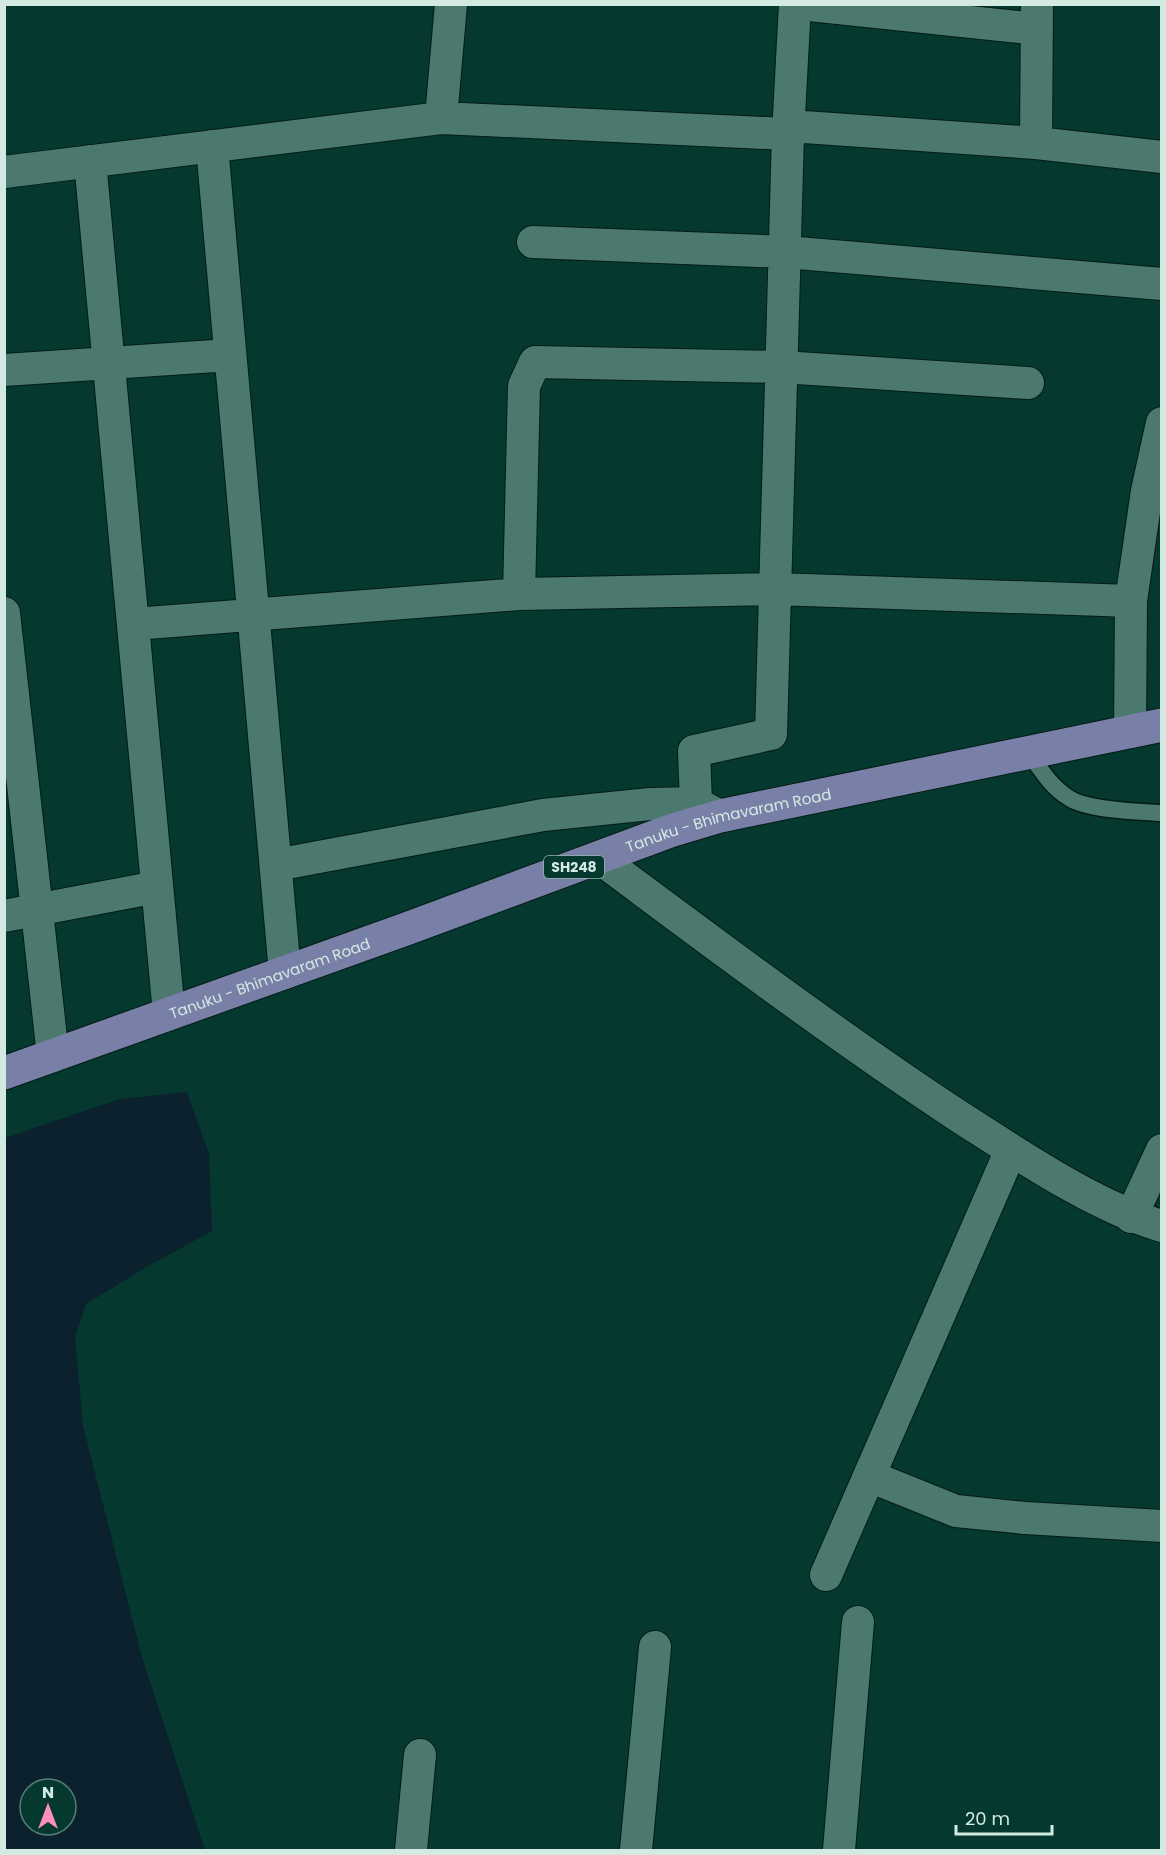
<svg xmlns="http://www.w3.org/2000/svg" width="1166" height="1855" viewBox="0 0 1166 1855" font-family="Poppins,sans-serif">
  <rect width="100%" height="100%" fill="#05382e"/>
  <!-- water -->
  <path fill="#0b212e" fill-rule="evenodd" d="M187 1092 209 1154 212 1231 148 1266 86 1304 75 1337 83 1426 142 1657 205 1850H5V1138L120 1099ZM30 1789H66V1825H30Z"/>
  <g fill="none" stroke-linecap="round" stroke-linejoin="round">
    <!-- service casing -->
    <g stroke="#041c16" stroke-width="19">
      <path id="service" d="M1029 753C1041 770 1051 787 1069 798 1086 810 1140 812 1162 813"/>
    </g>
    <!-- minor casing -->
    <g stroke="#041c16" stroke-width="34">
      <path id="minor" d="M800 4 1037 29
        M441 118 451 4
        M789 126 1036 143 1162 157
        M1036 143 1037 4
        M212 146 285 973
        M90 161 169 1014
        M4 172 441 118 788 134
        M533 242 786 252 1162 284
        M4 370 230 355
        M519 594 524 386 535 362 782 367 1028 383
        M4 613 53 1056
        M134 624 519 594 776 589 1131 601
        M1130 732 1131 601 1147 491 1162 423
        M696 803 694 751 771 734 788 134 795 4
        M599 858C719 947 838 1037 963 1119 1021 1156 1096 1207 1162 1226
        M276 865 543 815 650 804 696 803 714 813
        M4 916 157 887
        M1131 1217 1162 1150
        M869 1476 956 1511 1025 1518 1162 1526
        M826 1575 1011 1150
        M411 1850 420 1755
        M636 1850 655 1647
        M839 1850 858 1622"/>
    </g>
    <!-- primary casing -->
    <g stroke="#041c16" stroke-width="35">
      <g id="primary">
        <path id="s1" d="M4 1073 406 929 670 831 720 816 1162 725"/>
      </g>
    </g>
    <!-- service -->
    <use href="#service" stroke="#4b796d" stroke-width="16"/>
    <!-- minor -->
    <use href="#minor" stroke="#4b796d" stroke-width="32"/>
    <!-- primary -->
    <use href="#primary" stroke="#7980a8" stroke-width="33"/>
  </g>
  <g text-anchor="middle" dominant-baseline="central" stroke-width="5" stroke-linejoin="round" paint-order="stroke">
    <!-- shield labels -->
    <rect fill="#05382e" stroke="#94b5ac" stroke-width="1.5" x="544" y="856" width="60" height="22" rx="4.5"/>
    <g font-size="14" font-weight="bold" fill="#d2eae2">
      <text x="574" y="867">SH248</text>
    </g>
    <!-- street labels -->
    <g font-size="15" fill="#d2eae2" stroke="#05382e">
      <text stroke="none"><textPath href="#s1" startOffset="768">Tanuku - Bhimavaram Road</textPath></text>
      <text stroke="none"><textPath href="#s1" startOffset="282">Tanuku - Bhimavaram Road</textPath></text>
    </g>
  </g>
  <!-- border -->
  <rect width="1166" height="1855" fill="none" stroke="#d2eae2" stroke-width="12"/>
  <!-- north arrow -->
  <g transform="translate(48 1807)"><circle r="28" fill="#05382e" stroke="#577f76" stroke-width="1.5"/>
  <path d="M0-4.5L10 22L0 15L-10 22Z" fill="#fe8ebc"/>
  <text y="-9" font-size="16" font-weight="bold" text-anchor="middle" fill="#d2eae2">N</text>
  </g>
  <!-- scale -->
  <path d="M956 1825v9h96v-9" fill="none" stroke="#d2eae2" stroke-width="3"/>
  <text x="965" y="1825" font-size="18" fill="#d2eae2" stroke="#05382e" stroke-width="4.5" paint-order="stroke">20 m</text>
</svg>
